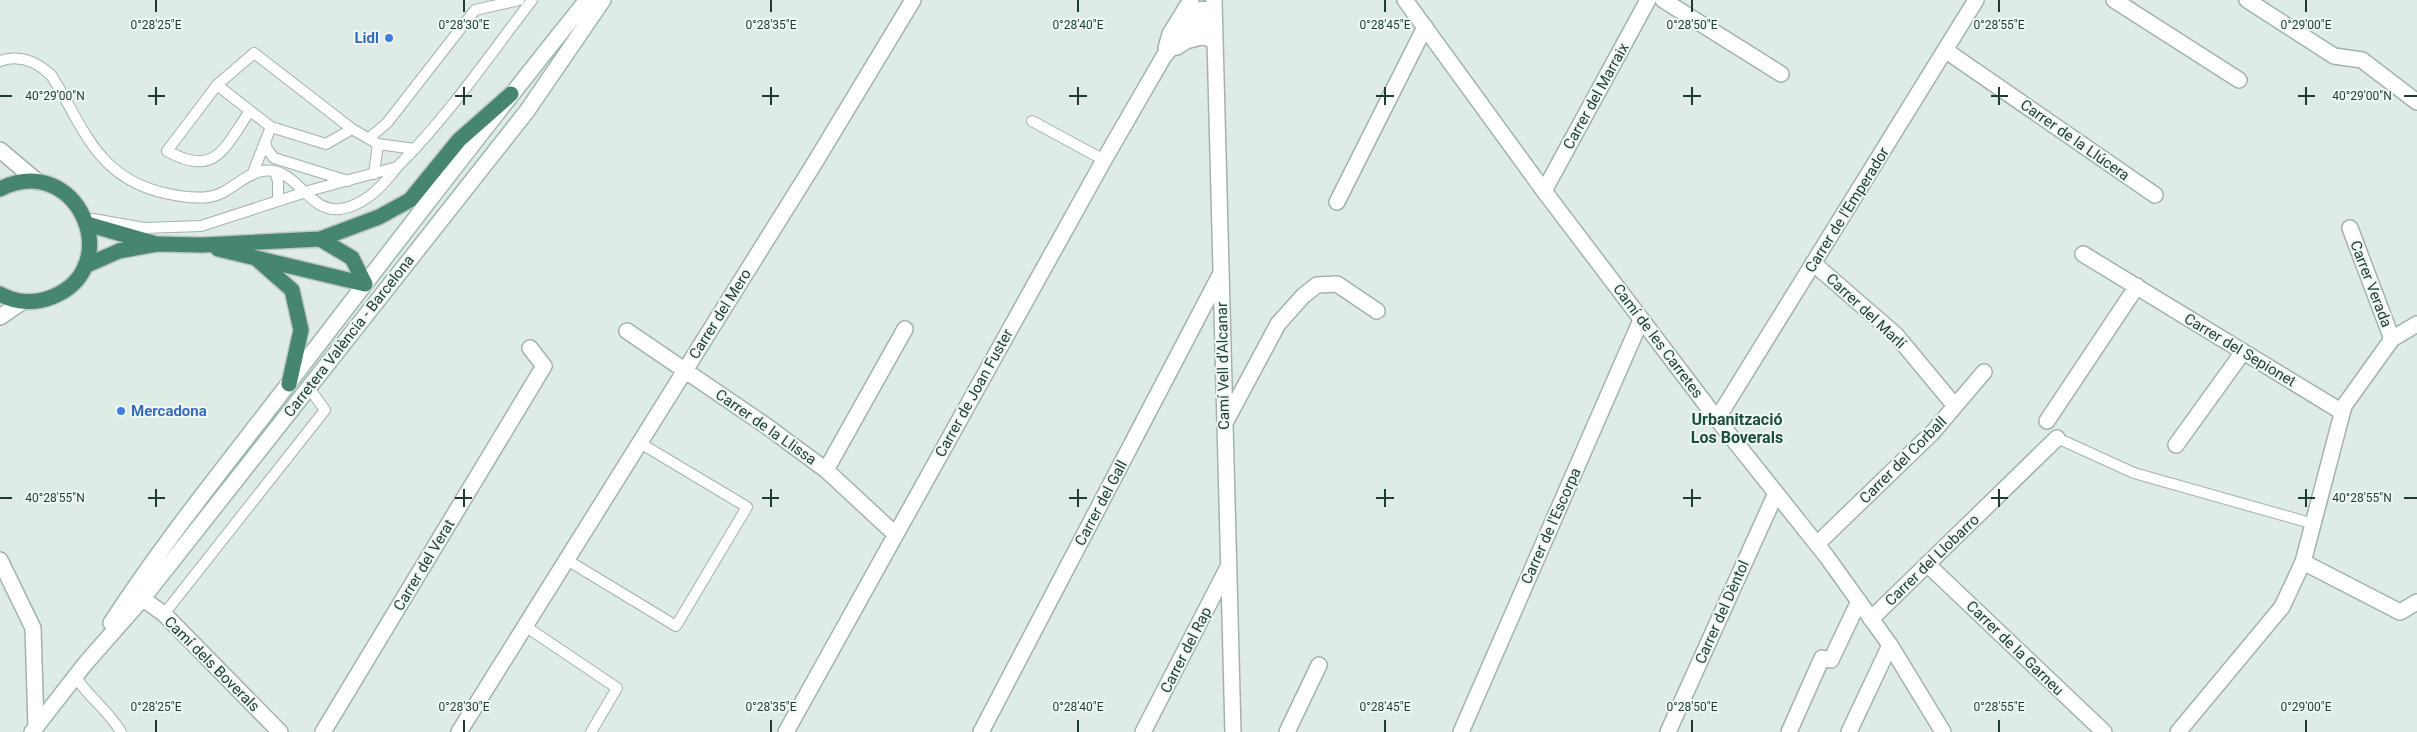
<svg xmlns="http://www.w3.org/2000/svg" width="2417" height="732" viewBox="0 0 2417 732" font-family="Roboto,sans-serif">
  <rect width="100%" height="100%" fill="#dfebe5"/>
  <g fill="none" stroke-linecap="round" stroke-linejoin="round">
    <!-- service casing -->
    <g stroke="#a2b3ac" stroke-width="12">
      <path id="service" d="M0 61C19 54 37 62 51 75 83 125 95 175 160 192 176 196 193 199 209 197 230 194 243 174 262 171 297 165 307 213 340 209 351 208 363 201 371 195 382 187 390 175 399 165 449 115 489 56 532 0
        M217 85 271 127
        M250 111C224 148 216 178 167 151L217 85 254 53 352 129 378 144 415 149
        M1032 121 1104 160
        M369 138 387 123 475 10 519 0
        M265 141 267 149 274 158 348 181
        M275 172 278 181V201
        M374 174 378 144
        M252 175 271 127 326 144 352 129
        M93 219 144 228 201 226 312 190 397 167
        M2057 438 2134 473 2314 524
        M567 560 676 626 747 507 640 443
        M164 614 325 410 309 388
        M525 626 617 688 591 732
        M75 676C88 697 109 711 121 732"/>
    </g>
    <!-- minor casing -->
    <g stroke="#a2b3ac" stroke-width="18">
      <path id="minor" d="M1214 0 1233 732
        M1663 0 1781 74
        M2114 0 2239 80
        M2247 0 2334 56 2362 60 2417 102
        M1178 21 1198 10 1214 8
        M1177 47 1186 41 1204 36 1215 42
        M1166 48 1170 34 1191 0
        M1945 50 2155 195
        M0 150 38 182
        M1544 191 1648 0
        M1337 202 1425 27
        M2350 228 2392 339
        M2083 254 2342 412
        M1813 263 1896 335 1955 406
        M627 331 765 425 826 470 895 534
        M1717 419 1976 0
        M2047 421 2137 286
        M1225 423 1278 324 1303 296 1317 285 1337 284 1377 311
        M2176 445 2243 352
        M826 470 905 329
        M1817 544 1933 432 1984 372
        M0 560 33 628 36 727
        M2303 562 2400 612 2417 602
        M1927 564 2104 732
        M1871 619 2057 438
        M323 732 544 366 530 348
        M459 732 814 164 913 0
        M786 732 1104 160 1164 56 1185 32 1214 17
        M981 732 1220 275
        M1143 732 1227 569
        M1287 732 1319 665
        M1461 732 1641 320
        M1668 732 1776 493
        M1789 732 1822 658 1831 660 1859 601
        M1849 732 1890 645"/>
    </g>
    <!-- tertiary casing -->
    <g stroke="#a2b3ac" stroke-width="18">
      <path id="tertiary" d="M1405 0 1544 191 1717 419 1827 557 1890 645 1943 732
        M0 317 22 302
        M133 592 164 614 280 732
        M2178 732 2282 607 2303 562 2344 406 2392 339 2417 324"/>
    </g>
    <!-- secondary casing -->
    <g stroke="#9db8ac" stroke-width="18">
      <path id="secondary" d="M111 623C168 535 236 453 299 370 394 246 489 121 587 0
        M32 732 85 664 143 598 527 111 603 0"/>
    </g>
    <!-- trunk casing -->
    <g stroke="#c0c8c6" stroke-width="18">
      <path id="trunk" d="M0 189C77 150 128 267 52 297 35 304 16 303 0 294
        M87 224 153 243
        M320 239 352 258 365 284
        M218 249 365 284
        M258 260 292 290 301 330 289 384
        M85 266 119 251 157 244 202 245 320 239 379 217 410 200 459 140 511 94"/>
    </g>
    <!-- service -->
    <use href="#service" stroke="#fff" stroke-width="10"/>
    <!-- minor -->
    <use href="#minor" stroke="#fff" stroke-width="15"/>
    <!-- tertiary -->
    <use href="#tertiary" stroke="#fff" stroke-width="15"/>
    <!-- secondary -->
    <use href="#secondary" stroke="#fff" stroke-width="15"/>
    <!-- trunk -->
    <use href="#trunk" stroke="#468671" stroke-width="15"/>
  </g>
  <!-- ticks -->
  <path fill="none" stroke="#1f3c32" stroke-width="2" d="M156 0V12M464 0V12M771 0V12M1078 0V12M1385 0V12M1692 0V12M1999 0V12M2306 0V12M156 87V105M464 87V105M771 87V105M1078 87V105M1385 87V105M1692 87V105M1999 87V105M2306 87V105M0 96H12M148 96H165M455 96H472M762 96H779M1069 96H1087M1376 96H1394M1683 96H1701M1991 96H2008M2298 96H2315M2404 96H2417M156 489V507M464 489V507M771 489V507M1078 489V507M1385 489V507M1692 489V507M1999 489V507M2306 489V507M0 498H12M148 498H165M455 498H472M762 498H779M1069 498H1087M1376 498H1394M1683 498H1701M1991 498H2008M2298 498H2315M2404 498H2417M156 720V732M464 720V732M771 720V732M1078 720V732M1385 720V732M1692 720V732M1999 720V732M2306 720V732"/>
  <!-- markers -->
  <g fill="#3f7fe0" stroke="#f0f8f3" stroke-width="2">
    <circle cx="389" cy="38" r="5"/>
    <circle cx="121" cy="411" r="5"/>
  </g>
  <g text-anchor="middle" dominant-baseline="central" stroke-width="4" stroke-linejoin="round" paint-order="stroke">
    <!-- shop labels -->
    <g font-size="15" font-weight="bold" fill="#366cbe" stroke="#f0f8f3" text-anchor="end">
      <text x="379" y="38">Lidl</text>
      <text x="131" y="411" text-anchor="start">Mercadona</text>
    </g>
    <!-- street labels -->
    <g font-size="15" fill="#1f3c32" stroke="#f0f8f3">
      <text transform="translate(1596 96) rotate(-61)">Carrer del Marraix</text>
      <text transform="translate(2075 140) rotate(35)">Carrer de la Llúcera</text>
      <text transform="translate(1847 210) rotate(-58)">Carrer de l'Emperador</text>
      <text transform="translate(2371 284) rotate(69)">Carrer Verada</text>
      <text transform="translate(1866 311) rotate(43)">Carrer del Marlí</text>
      <text transform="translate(720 314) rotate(-58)">Carrer del Mero</text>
      <text transform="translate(349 336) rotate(-52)">Carretera València - Barcelona</text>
      <text transform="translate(1658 341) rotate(53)">Camí de les Carretes</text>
      <text transform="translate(2240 350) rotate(31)">Carrer del Sepionet</text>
      <text transform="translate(1223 366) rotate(-91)">Camí Vell d'Alcanar</text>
      <text transform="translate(974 393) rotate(-61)">Carrer de Joan Fuster</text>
      <text transform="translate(766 427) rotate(35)">Carrer de la Llissa</text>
      <text transform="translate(1903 460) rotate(-45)">Carrer del Corball</text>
      <text transform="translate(1101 503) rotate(-62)">Carrer del Gall</text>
      <text transform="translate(1551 526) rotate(-66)">Carrer de l'Escorpa</text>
      <text transform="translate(1932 560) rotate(-44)">Carrer del Llobarro</text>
      <text transform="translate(424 565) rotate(-59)">Carrer del Verat</text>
      <text transform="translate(1722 612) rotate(-66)">Carrer del Dèntol</text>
      <text transform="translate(2015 648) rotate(44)">Carrer de la Garneu</text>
      <text transform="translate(1186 650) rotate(-63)">Carrer del Rap</text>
      <text transform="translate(212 664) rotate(45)">Camí dels Boverals</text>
    </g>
    <!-- neighbourhood labels -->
    <g font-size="16" font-weight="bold" fill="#1a4f3d" stroke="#f0f8f3">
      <text x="1737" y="419">Urbanització<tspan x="1737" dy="18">Los Boverals</tspan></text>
    </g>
  </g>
  <g font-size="12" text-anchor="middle" fill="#1f3c32" stroke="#f0f8f3" stroke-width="4" stroke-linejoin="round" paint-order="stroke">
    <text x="156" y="29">0°28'25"E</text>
    <text x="464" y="29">0°28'30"E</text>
    <text x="771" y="29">0°28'35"E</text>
    <text x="1078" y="29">0°28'40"E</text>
    <text x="1385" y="29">0°28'45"E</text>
    <text x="1692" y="29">0°28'50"E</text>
    <text x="1999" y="29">0°28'55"E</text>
    <text x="2306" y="29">0°29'00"E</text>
    <text x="55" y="100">40°29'00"N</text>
    <text x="2362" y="100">40°29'00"N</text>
    <text x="55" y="502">40°28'55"N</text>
    <text x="2362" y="502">40°28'55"N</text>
    <text x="156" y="711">0°28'25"E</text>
    <text x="464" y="711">0°28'30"E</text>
    <text x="771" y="711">0°28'35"E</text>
    <text x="1078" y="711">0°28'40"E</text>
    <text x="1385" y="711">0°28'45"E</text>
    <text x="1692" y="711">0°28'50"E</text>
    <text x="1999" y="711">0°28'55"E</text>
    <text x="2306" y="711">0°29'00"E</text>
  </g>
</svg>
